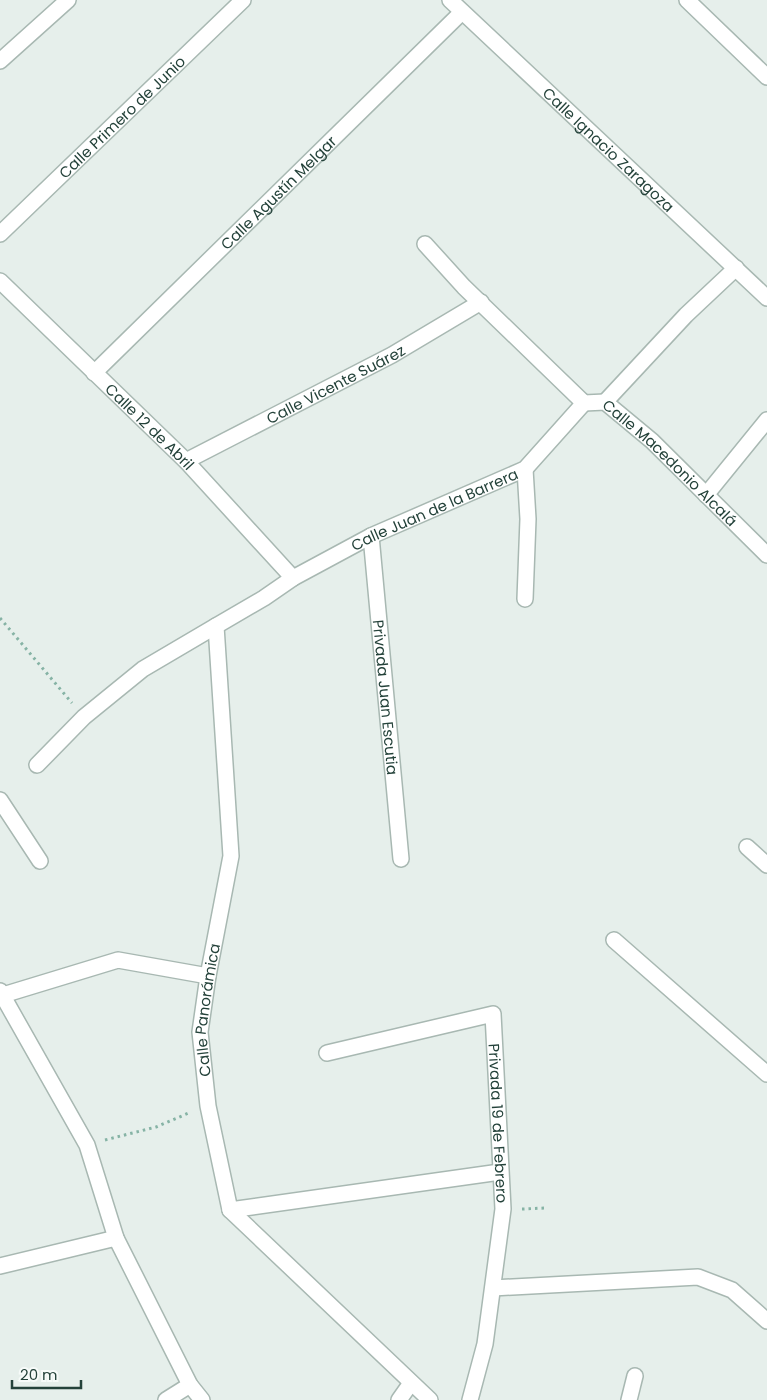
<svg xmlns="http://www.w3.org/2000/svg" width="767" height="1400" viewBox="0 0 767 1400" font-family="Poppins,sans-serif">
  <rect width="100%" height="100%" fill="#e6efeb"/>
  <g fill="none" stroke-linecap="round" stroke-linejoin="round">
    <!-- minor casing -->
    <g stroke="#a8b8b2" stroke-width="18">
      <g id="minor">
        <path id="s1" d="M450 0 767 298"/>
        <path d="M687 0 767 77"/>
        <path d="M0 61 68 0"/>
        <path id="s2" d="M0 234 243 0"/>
        <path id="s3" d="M425 244 464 287 584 403 605 402 652 441 767 555"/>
        <path id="s4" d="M0 281 186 461 293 578"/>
        <path id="s5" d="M94 373 462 12"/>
        <path d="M605 402 686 315 736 268"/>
        <path id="s6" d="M186 461 392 355 481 302"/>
        <path d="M706 495 767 420"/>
        <path id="s7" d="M371 536 401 859"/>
        <path d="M525 599 528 519 525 469"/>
        <path d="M37 765 84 717 143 669 216 626"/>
        <path d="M0 800 40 861"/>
        <path d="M747 847 767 865"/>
        <path d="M614 940 767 1074"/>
        <path d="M0 991 87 1145 116 1238 190 1385 202 1400"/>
        <path d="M3 995 118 960 208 976"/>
        <path id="s8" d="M327 1053 493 1014 503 1209 485 1344 470 1400"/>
        <path d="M230 1210 500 1172"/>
        <path d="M0 1266 116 1238"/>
        <path d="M493 1288 698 1277 732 1290 767 1321"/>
        <path d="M166 1400 190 1385"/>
        <path d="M399 1400 411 1383"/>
        <path id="s9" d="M430 1400 230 1210 208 1106 200 1032 208 976 231 856 216 626 264 598 293 578 371 536 525 469 584 403"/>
        <path d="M629 1400 635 1376"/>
      </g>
    </g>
    <!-- path -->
    <path stroke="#86b3a5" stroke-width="3" stroke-dasharray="2.5 4" stroke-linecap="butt" d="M0 618 72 703
      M105 1140 156 1127 191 1112
      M522 1209 546 1208"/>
    <!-- minor -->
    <use href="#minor" stroke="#fff" stroke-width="15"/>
  </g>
  <g text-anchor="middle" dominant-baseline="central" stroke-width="4" stroke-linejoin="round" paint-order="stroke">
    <!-- street labels -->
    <g font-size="15" fill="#24423a" stroke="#f7fbf9">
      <text stroke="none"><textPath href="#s2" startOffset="169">Calle Primero de Junio</textPath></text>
      <text stroke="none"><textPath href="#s1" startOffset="218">Calle Ignacio Zaragoza</textPath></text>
      <text stroke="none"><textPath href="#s5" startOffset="258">Calle Agustín Melgar</textPath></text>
      <text stroke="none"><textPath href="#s6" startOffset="168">Calle Vicente Suárez</textPath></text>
      <text stroke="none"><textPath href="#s4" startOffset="209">Calle 12 de Abril</textPath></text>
      <text stroke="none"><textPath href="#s3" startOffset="335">Calle Macedonio Alcalá</textPath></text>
      <text stroke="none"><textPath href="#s9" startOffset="1114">Calle Juan de la Barrera</textPath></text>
      <text stroke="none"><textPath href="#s7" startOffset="162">Privada Juan Escutia</textPath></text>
      <text stroke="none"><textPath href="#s9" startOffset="479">Calle Panorámica</textPath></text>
      <text stroke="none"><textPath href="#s8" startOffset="280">Privada 19 de Febrero</textPath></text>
    </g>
  </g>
  <!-- scale -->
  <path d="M12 1380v8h69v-8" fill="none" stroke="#24423a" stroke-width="2.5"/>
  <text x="20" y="1380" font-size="15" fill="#24423a" stroke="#f7fbf9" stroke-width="4" paint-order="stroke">20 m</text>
</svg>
